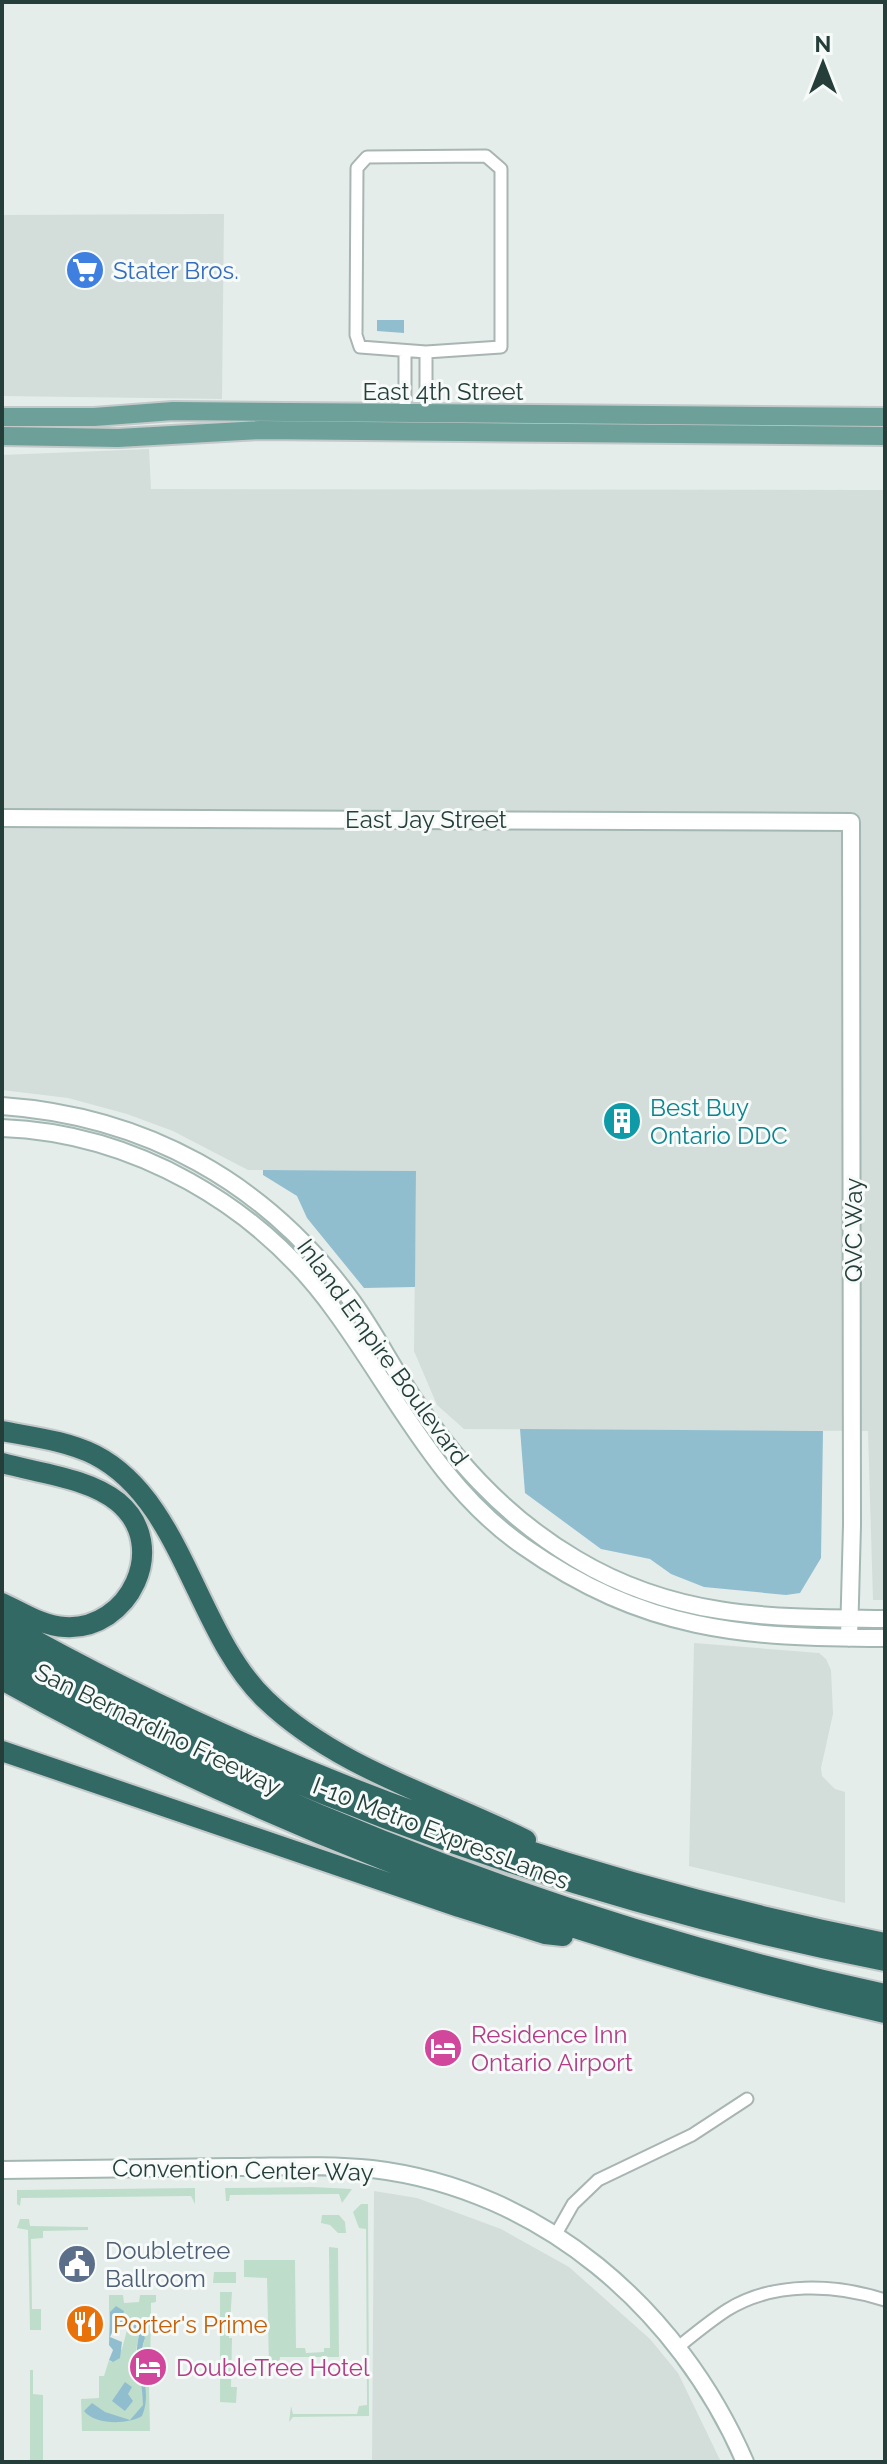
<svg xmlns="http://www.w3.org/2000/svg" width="887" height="2464" viewBox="0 0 887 2464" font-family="Raleway,sans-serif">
  <rect width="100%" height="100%" fill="#e5edeb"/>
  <!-- built -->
  <path fill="#d3ddda" d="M224 214 222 399 2 396V215Z
    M149 449 151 489 885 490V1600H873L868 1431 464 1429 437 1405 414 1351 416 1171 248 1170 173 1131 127 1114 68 1098 2 1090V455Z
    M694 1643 819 1653 826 1659 831 1670 833 1714 821 1768 822 1776 835 1789 845 1792V1903L689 1866Z
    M374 2191 417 2198 501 2229 569 2267 650 2339 678 2373 721 2462H372Z"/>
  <!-- green -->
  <path fill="#bfddcb" d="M312 2187 352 2189 342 2203 339 2194 230 2195 229 2201H226L225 2188Z
    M195 2188V2204L191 2196 21 2198 20 2206 17 2204V2190Z
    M361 2204H368L369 2416 293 2417 289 2422 291 2406 293 2414H357L359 2406 367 2405 366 2229 359 2228 353 2212Z
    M322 2215H339L345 2222 346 2233H338L330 2225 321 2223Z
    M20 2219H29L30 2226 88 2227V2230L43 2231V2238L31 2239 32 2309H41V2330H30L28 2230 17 2228Z
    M329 2247 338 2248 339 2357H280L279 2365H269L267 2278 244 2277V2260H295L296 2348H305L306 2353 324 2352V2348H330Z
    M214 2272H236V2283H213Z
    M220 2292H232L229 2338H232L231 2387H237L236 2403 220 2402Z
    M109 2295H123L124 2303 139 2302 140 2295H156V2302L151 2303 150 2382 145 2380 139 2362 145 2338 110 2312 109 2323Z
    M127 2330 139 2335C135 2354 131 2373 149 2386L150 2431H82L81 2399 99 2398V2376H104L109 2360 111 2362 122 2349Z
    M30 2370H33V2394L43 2395V2462H30Z"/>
  <!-- water -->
  <path fill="#91becf" d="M377 320H404V333L377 331Z
    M263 1170 416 1171 415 1287 364 1288 307 1218 297 1196 263 1175Z
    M520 1429 823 1431 821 1558 800 1593 786 1595 704 1587 671 1574 650 1559 601 1549 525 1493Z
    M116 2306 124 2311 122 2320 138 2325 145 2338C134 2367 154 2388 142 2416 127 2425 95 2425 84 2411L92 2403 105 2412 130 2420 143 2405C143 2374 132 2368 139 2335L122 2325 115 2326 110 2337 122 2342 120 2358 113 2362 109 2360 113 2350 109 2345 110 2312Z
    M125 2382 132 2387 128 2394 133 2401 125 2411 112 2401Z"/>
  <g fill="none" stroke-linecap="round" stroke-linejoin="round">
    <!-- street casing -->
    <g stroke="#a8b5b2" stroke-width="15">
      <path id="street" d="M486 156 501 169V347L426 352 360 347 356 335 357 168 367 157Z
        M405 352V415
        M426 352V415
        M556 2234 573 2204 598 2180 692 2135 747 2099
        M677 2348C693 2335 710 2321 727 2310 774 2281 835 2284 885 2300"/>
    </g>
    <!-- secondary casing -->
    <g stroke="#a4b8b3" stroke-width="20">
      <path id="secondary" d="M2 818 851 822 852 1525 849 1638
        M2 1106C145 1116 265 1182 349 1297 370 1325 386 1356 404 1384 449 1455 503 1516 576 1559 676 1619 772 1618 885 1619
        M2 1128C134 1133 259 1205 335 1311 395 1393 438 1487 523 1546 644 1631 743 1638 885 1638
        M2 2170C79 2169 156 2168 232 2167 278 2167 326 2164 372 2169 541 2189 679 2309 745 2462"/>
    </g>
    <!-- primary casing -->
    <g stroke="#c2c9c8" stroke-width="22">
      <path id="primary" d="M2 417H94L173 411 885 417
        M2 436 118 438 260 430 885 436"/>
    </g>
    <!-- highway casing -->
    <g stroke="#c2c9c8" stroke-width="24">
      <path id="highway" d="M2 1431C33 1437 67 1441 95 1455 183 1500 196 1634 266 1700 337 1768 440 1797 526 1840
        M2 1463C38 1473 89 1478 118 1502 171 1546 129 1631 65 1627 42 1626 22 1612 2 1603
        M2 1622C276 1777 577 1881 885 1943
        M2 1641C278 1793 575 1900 885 1961
        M2 1661C280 1813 575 1927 885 1994
        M2 1680C279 1834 576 1943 885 2013
        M2 1751 459 1907 545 1934 563 1936"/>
    </g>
    <!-- street -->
    <use href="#street" stroke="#fff" stroke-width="11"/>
    <!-- secondary -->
    <use href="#secondary" stroke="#fff" stroke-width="16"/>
    <!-- primary -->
    <use href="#primary" stroke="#6ca099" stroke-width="18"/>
    <!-- highway -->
    <use href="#highway" stroke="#326964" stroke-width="20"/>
  </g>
  <!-- icons -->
  <defs>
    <g id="supermarket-disc" transform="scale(2)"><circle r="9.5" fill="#3f7fe0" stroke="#f6faf8"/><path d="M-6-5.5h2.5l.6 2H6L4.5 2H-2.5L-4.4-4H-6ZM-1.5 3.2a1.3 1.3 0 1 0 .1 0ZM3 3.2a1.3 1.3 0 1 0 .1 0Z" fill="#fff"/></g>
    <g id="building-disc" transform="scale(2)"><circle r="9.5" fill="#0f9aa8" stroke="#f6faf8"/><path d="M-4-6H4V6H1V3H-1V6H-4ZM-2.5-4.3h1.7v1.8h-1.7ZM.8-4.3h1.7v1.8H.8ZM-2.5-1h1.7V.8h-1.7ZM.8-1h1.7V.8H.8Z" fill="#fff"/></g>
    <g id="hotel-disc" transform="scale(2)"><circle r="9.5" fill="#d1479c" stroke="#f6faf8"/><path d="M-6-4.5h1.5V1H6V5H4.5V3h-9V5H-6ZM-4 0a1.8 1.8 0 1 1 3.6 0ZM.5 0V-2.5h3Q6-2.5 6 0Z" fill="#fff"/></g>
    <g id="civic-disc" transform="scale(2)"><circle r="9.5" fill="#5c6f8a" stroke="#f6faf8"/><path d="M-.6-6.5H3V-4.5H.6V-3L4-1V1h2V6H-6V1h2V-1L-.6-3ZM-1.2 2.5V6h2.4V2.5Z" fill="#fff"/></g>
    <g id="restaurant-disc" transform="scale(2)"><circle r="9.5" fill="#e8710a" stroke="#f6faf8"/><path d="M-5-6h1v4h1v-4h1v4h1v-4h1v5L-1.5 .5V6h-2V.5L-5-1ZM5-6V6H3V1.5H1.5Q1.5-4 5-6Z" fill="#fff"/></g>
  </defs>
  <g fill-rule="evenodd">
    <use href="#supermarket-disc" x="85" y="270"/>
    <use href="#building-disc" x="622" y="1121"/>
    <use href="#hotel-disc" x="443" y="2048"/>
    <use href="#civic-disc" x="77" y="2264"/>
    <use href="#restaurant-disc" x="85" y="2324"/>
    <use href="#hotel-disc" x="148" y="2367"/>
  </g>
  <g text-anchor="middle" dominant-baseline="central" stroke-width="6" stroke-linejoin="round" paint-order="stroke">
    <!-- shop labels -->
    <g font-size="24" fill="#366cbe" stroke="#f6faf8" text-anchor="start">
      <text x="113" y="270">Stater Bros.</text>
    </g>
    <!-- street labels -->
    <g font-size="24" fill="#253e3a" stroke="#f6faf8">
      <text x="443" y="391">East 4th Street</text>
      <text x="426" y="819">East Jay Street</text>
      <text transform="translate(853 1230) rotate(-90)">QVC Way</text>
      <text transform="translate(383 1352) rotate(54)">Inland Empire Boulevard</text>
      <text transform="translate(158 1729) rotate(26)">San Bernardino Freeway</text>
      <text transform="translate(441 1833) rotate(21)">I-10 Metro ExpressLanes</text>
      <text transform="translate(243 2170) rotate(1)">Convention Center Way</text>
    </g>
    <!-- culture labels -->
    <g font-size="24" fill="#0d838f" stroke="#f6faf8" text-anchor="start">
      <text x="650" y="1107">Best Buy<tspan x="650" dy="28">Ontario DDC</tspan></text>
    </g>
    <!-- hotel labels -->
    <g font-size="24" fill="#b23c85" stroke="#f6faf8" text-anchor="start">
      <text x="471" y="2034">Residence Inn<tspan x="471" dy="28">Ontario Airport</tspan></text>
      <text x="176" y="2367">DoubleTree Hotel</text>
    </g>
    <!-- service labels -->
    <g font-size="24" fill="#4e5e75" stroke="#f6faf8" text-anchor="start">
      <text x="105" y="2250">Doubletree<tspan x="105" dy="28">Ballroom</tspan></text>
    </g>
    <!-- food labels -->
    <g font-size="24" fill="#c56008" stroke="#f6faf8" text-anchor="start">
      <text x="113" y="2324">Porter's Prime</text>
    </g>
  </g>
  <!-- border -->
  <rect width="887" height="2464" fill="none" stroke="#253e3a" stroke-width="8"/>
  <!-- north arrow -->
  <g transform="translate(823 64)" stroke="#f6faf8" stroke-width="6" paint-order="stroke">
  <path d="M0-6L14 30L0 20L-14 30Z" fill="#253e3a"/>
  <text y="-12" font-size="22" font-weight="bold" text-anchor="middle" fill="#253e3a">N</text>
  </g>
</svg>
